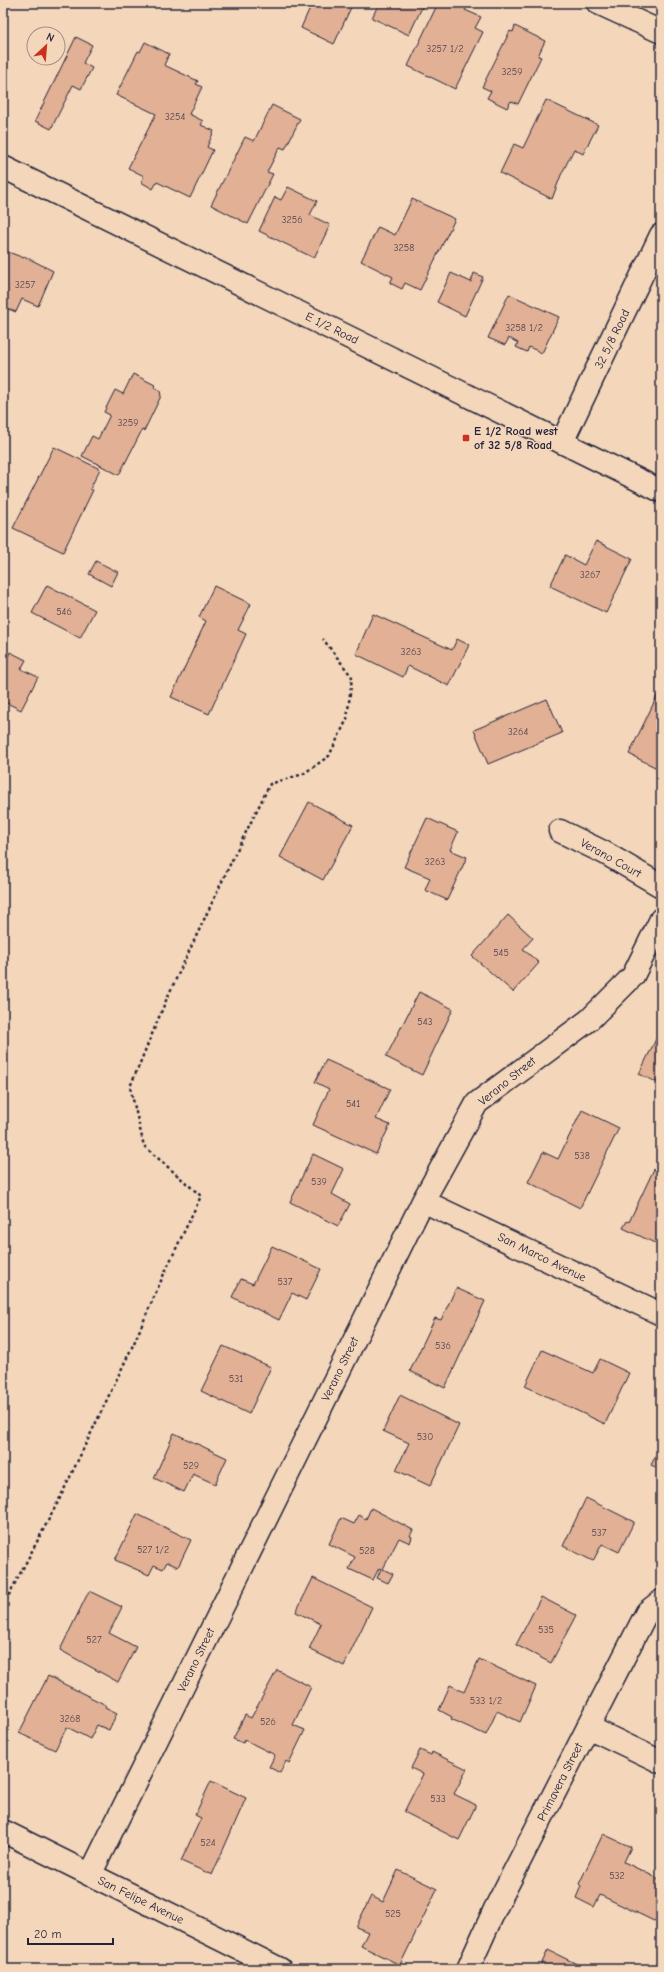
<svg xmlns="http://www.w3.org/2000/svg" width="664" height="1972" viewBox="0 0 664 1972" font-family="'Comic Neue',sans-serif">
  <rect width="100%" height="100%" fill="#f4d7ba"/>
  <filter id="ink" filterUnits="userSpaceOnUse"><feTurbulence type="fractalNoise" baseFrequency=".025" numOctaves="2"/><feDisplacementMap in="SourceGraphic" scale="8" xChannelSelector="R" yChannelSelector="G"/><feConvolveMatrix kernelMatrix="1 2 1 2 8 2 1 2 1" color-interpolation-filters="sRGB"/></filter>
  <g filter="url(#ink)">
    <!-- building -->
    <path fill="#e2b094" stroke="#22223b" d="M312 3H353L334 44 301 28Z
      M379 3H424L409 35 372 18Z
      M438 3H469L465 10 481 17 475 28 483 32 455 89 408 66Z
      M515 26 545 41 538 56 541 57 518 104 511 101 507 108 487 98 491 91 482 87 510 31 513 32Z
      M76 37 92 45 83 63 92 68 81 89 73 85 51 129 35 121Z
      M145 42 169 54 164 65 198 81 196 84 202 87 189 114 203 121 201 125 214 131 207 147 213 150 190 198 157 182 153 189 141 182 144 176 128 168 156 114 116 95 138 51 140 52Z
      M546 100 598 125 583 154 574 149 561 175 552 199 500 173 514 144 523 148Z
      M272 105 300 119 285 149 280 147 267 172 273 174 248 224 211 205 245 137 254 141Z
      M288 187 317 201 310 215 330 225 314 258 259 231 275 197 281 200Z
      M412 199 455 219 420 290 405 283 402 289 390 283 393 277 361 261 378 227 395 235Z
      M3 250 24 258V256L53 271 38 306 22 299 16 312 3 307Z
      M451 273 471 282 474 273 483 277 465 316 437 302Z
      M509 294 559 317 542 353 529 347 527 352 516 347 518 343 509 338 505 345 488 338Z
      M133 374 155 385 154 387 160 391 161 396 144 431 142 430 119 475 82 456 92 436 98 439 110 415 104 412 115 390 123 394Z
      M54 447 100 469 90 489 93 490 63 552 13 528Z
      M596 541 632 559 606 613 550 586 565 555 584 565Z
      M96 561 118 572 111 586 89 574Z
      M47 585 95 610 80 638 32 613Z
      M214 586 251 604 238 630 246 634 209 714 171 697 206 621 199 617Z
      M373 614 452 650 457 639 469 645 449 686 408 666 403 677 356 654Z
      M10 652 26 660 21 669 38 677 21 710 3 701V659L6 661Z
      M661 688V770L629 754Z
      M547 699 562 733 488 764 474 730Z
      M309 802 353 825 323 880 280 857Z
      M427 818 458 832 450 850 467 857 447 900 425 890 430 878 404 867Z
      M508 915 533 938 523 949 539 963 513 992 472 956Z
      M419 992 453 1009 422 1075 386 1057Z
      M657 1037 661 1039V1084L639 1074Z
      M326 1060 390 1089 376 1119 390 1125 376 1154 313 1125 329 1089 315 1082Z
      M582 1110 619 1128 580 1208 528 1182 543 1152 558 1159Z
      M313 1154 344 1169 332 1194 350 1204 338 1226 290 1202Z
      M654 1169 661 1172V1246L623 1228 627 1221 629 1222Z
      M272 1246 321 1269 306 1300 292 1293 279 1320 232 1297 241 1279 253 1284Z
      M456 1288 485 1301 445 1388 410 1371 435 1318 441 1320Z
      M223 1346 271 1367 249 1414 201 1391Z
      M542 1350 593 1373 600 1359 629 1373 605 1424 525 1386Z
      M400 1395 459 1425 430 1486 396 1470 409 1443 383 1431Z
      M174 1433 227 1458 215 1484 193 1474 184 1492 154 1478Z
      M661 1445V1470L651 1465Z
      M586 1498 634 1522 619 1552 602 1544 593 1561 563 1546Z
      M371 1508 413 1530 410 1536 412 1537 410 1543 399 1538 383 1569 393 1574 388 1583 377 1578 381 1569 379 1568 373 1580 349 1569 355 1557 329 1544 341 1518 354 1524 359 1515 366 1519Z
      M137 1514 191 1540 178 1567 167 1562 163 1569 154 1565 149 1575 115 1560Z
      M313 1578 372 1607 344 1666 309 1649 321 1624 296 1612Z
      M89 1591 122 1607 109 1633 136 1647 118 1682 60 1650Z
      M541 1597 576 1615 551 1663 516 1645Z
      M479 1659 536 1686 520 1722 497 1711 486 1735 451 1719 452 1717 439 1710 450 1685 464 1692Z
      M277 1670 311 1687 293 1725 305 1730 289 1763 286 1761 280 1773 269 1767 275 1755 245 1740 243 1743 233 1739 245 1715 251 1718Z
      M48 1676 106 1705 105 1707 117 1713 109 1730 97 1725 90 1739 67 1727 55 1750 19 1733Z
      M420 1750 431 1755 432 1752 467 1769 454 1794 476 1805 459 1840 404 1812 423 1774 411 1768Z
      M211 1781 246 1798 212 1875 181 1861 201 1818 195 1815Z
      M603 1834 631 1847 624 1862 661 1880V1916L658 1923 600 1895 594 1907 576 1898 581 1886 579 1884Z
      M398 1870 437 1889 400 1965 361 1946 368 1932 356 1927 371 1896 383 1902Z
      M548 1950 587 1969H539Z"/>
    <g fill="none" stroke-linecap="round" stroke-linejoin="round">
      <!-- minor casing -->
      <g stroke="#22223b" stroke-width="25">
        <path id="minor" d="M598 3 661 32
          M562 442 661 235
          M560 831 605 853 661 886
          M423 1201 661 1314
          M588 1727 661 1762
          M3 1831 280 1969
          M90 1875 423 1201 477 1103 589 1020 633 976 661 919
          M468 1969 495 1909 647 1612 661 1601"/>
      </g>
      <!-- tertiary casing -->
      <g stroke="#22223b" stroke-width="25">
        <path id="tertiary" d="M3 167 661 491"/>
      </g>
      <!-- path -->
      <path stroke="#22223b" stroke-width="2.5" stroke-dasharray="3 3" stroke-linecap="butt" d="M3 1606 59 1500 134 1343 164 1274 201 1196 144 1146 130 1087 167 998 235 854 270 784 303 774 329 756 347 719 352 677 323 639"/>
      <!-- minor -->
      <use href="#minor" stroke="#f4d7ba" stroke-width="22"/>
      <!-- tertiary -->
      <use href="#tertiary" stroke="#f4d7ba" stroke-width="22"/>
    </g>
  </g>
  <!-- markers -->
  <rect fill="#c8321e" stroke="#f4d7ba" stroke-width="1.5" x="462" y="434" width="8" height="8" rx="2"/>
  <g text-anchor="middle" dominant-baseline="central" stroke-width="3" stroke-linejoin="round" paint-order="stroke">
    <!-- number labels -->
    <g font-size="10" fill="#524651">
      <text x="445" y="49">3257 1/2</text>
      <text x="512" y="72">3259</text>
      <text x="175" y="117">3254</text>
      <text x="292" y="220">3256</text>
      <text x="404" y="248">3258</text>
      <text x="25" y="285">3257</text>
      <text x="524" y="328">3258 1/2</text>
      <text x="128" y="423">3259</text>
      <text x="590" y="575">3267</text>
      <text x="64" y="612">546</text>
      <text x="411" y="652">3263</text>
      <text x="518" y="732">3264</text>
      <text x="435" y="862">3263</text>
      <text x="501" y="953">545</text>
      <text x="425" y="1022">543</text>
      <text x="353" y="1104">541</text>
      <text x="582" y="1156">538</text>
      <text x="319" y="1182">539</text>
      <text x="285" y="1282">537</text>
      <text x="443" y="1346">536</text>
      <text x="236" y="1379">531</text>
      <text x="425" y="1437">530</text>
      <text x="191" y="1466">529</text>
      <text x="599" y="1533">537</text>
      <text x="153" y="1550">527 1/2</text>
      <text x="367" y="1551">528</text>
      <text x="546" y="1630">535</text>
      <text x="94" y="1640">527</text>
      <text x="486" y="1701">533 1/2</text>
      <text x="70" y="1719">3268</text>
      <text x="268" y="1722">526</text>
      <text x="438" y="1799">533</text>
      <text x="208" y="1843">524</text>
      <text x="617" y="1876">532</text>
      <text x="393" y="1914">525</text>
    </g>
    <!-- street labels -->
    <g font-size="12" fill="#22223b" stroke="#f4d7ba">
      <text transform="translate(332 328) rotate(26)">E 1/2 Road</text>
      <text transform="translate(612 339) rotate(-64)">32 5/8 Road</text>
      <text transform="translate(611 858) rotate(29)">Verano Court</text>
      <text transform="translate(507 1081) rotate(-39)">Verano Street</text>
      <text transform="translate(542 1257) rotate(26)">San Marco Avenue</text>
      <text transform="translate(340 1369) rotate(-64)">Verano Street</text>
      <text transform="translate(196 1660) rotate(-64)">Verano Street</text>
      <text transform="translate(560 1782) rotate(-63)">Primavera Street</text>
      <text transform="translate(141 1900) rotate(26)">San Felipe Avenue</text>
    </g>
    <!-- poi labels -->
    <g font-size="12" font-weight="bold" fill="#22223b" stroke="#f4d7ba" text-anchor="start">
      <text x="474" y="431">E 1/2 Road west<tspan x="474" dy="14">of 32 5/8 Road</tspan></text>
    </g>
  </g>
  <!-- margin -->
  <rect width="664" height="1972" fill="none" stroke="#f4d7ba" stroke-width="16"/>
  <rect x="8" y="8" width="648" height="1956" fill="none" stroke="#22223b" stroke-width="1.5" filter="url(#ink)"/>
  <!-- north arrow -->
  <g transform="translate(46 46) rotate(26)"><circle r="19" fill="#f4d7ba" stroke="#a08f87"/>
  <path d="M0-3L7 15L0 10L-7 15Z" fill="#c8321e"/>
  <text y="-6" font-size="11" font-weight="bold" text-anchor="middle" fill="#22223b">N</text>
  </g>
  <!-- scale -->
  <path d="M28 1938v6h85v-6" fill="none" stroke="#22223b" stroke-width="2"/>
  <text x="34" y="1938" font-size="12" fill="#22223b" stroke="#f4d7ba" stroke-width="3" paint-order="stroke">20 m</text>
</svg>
